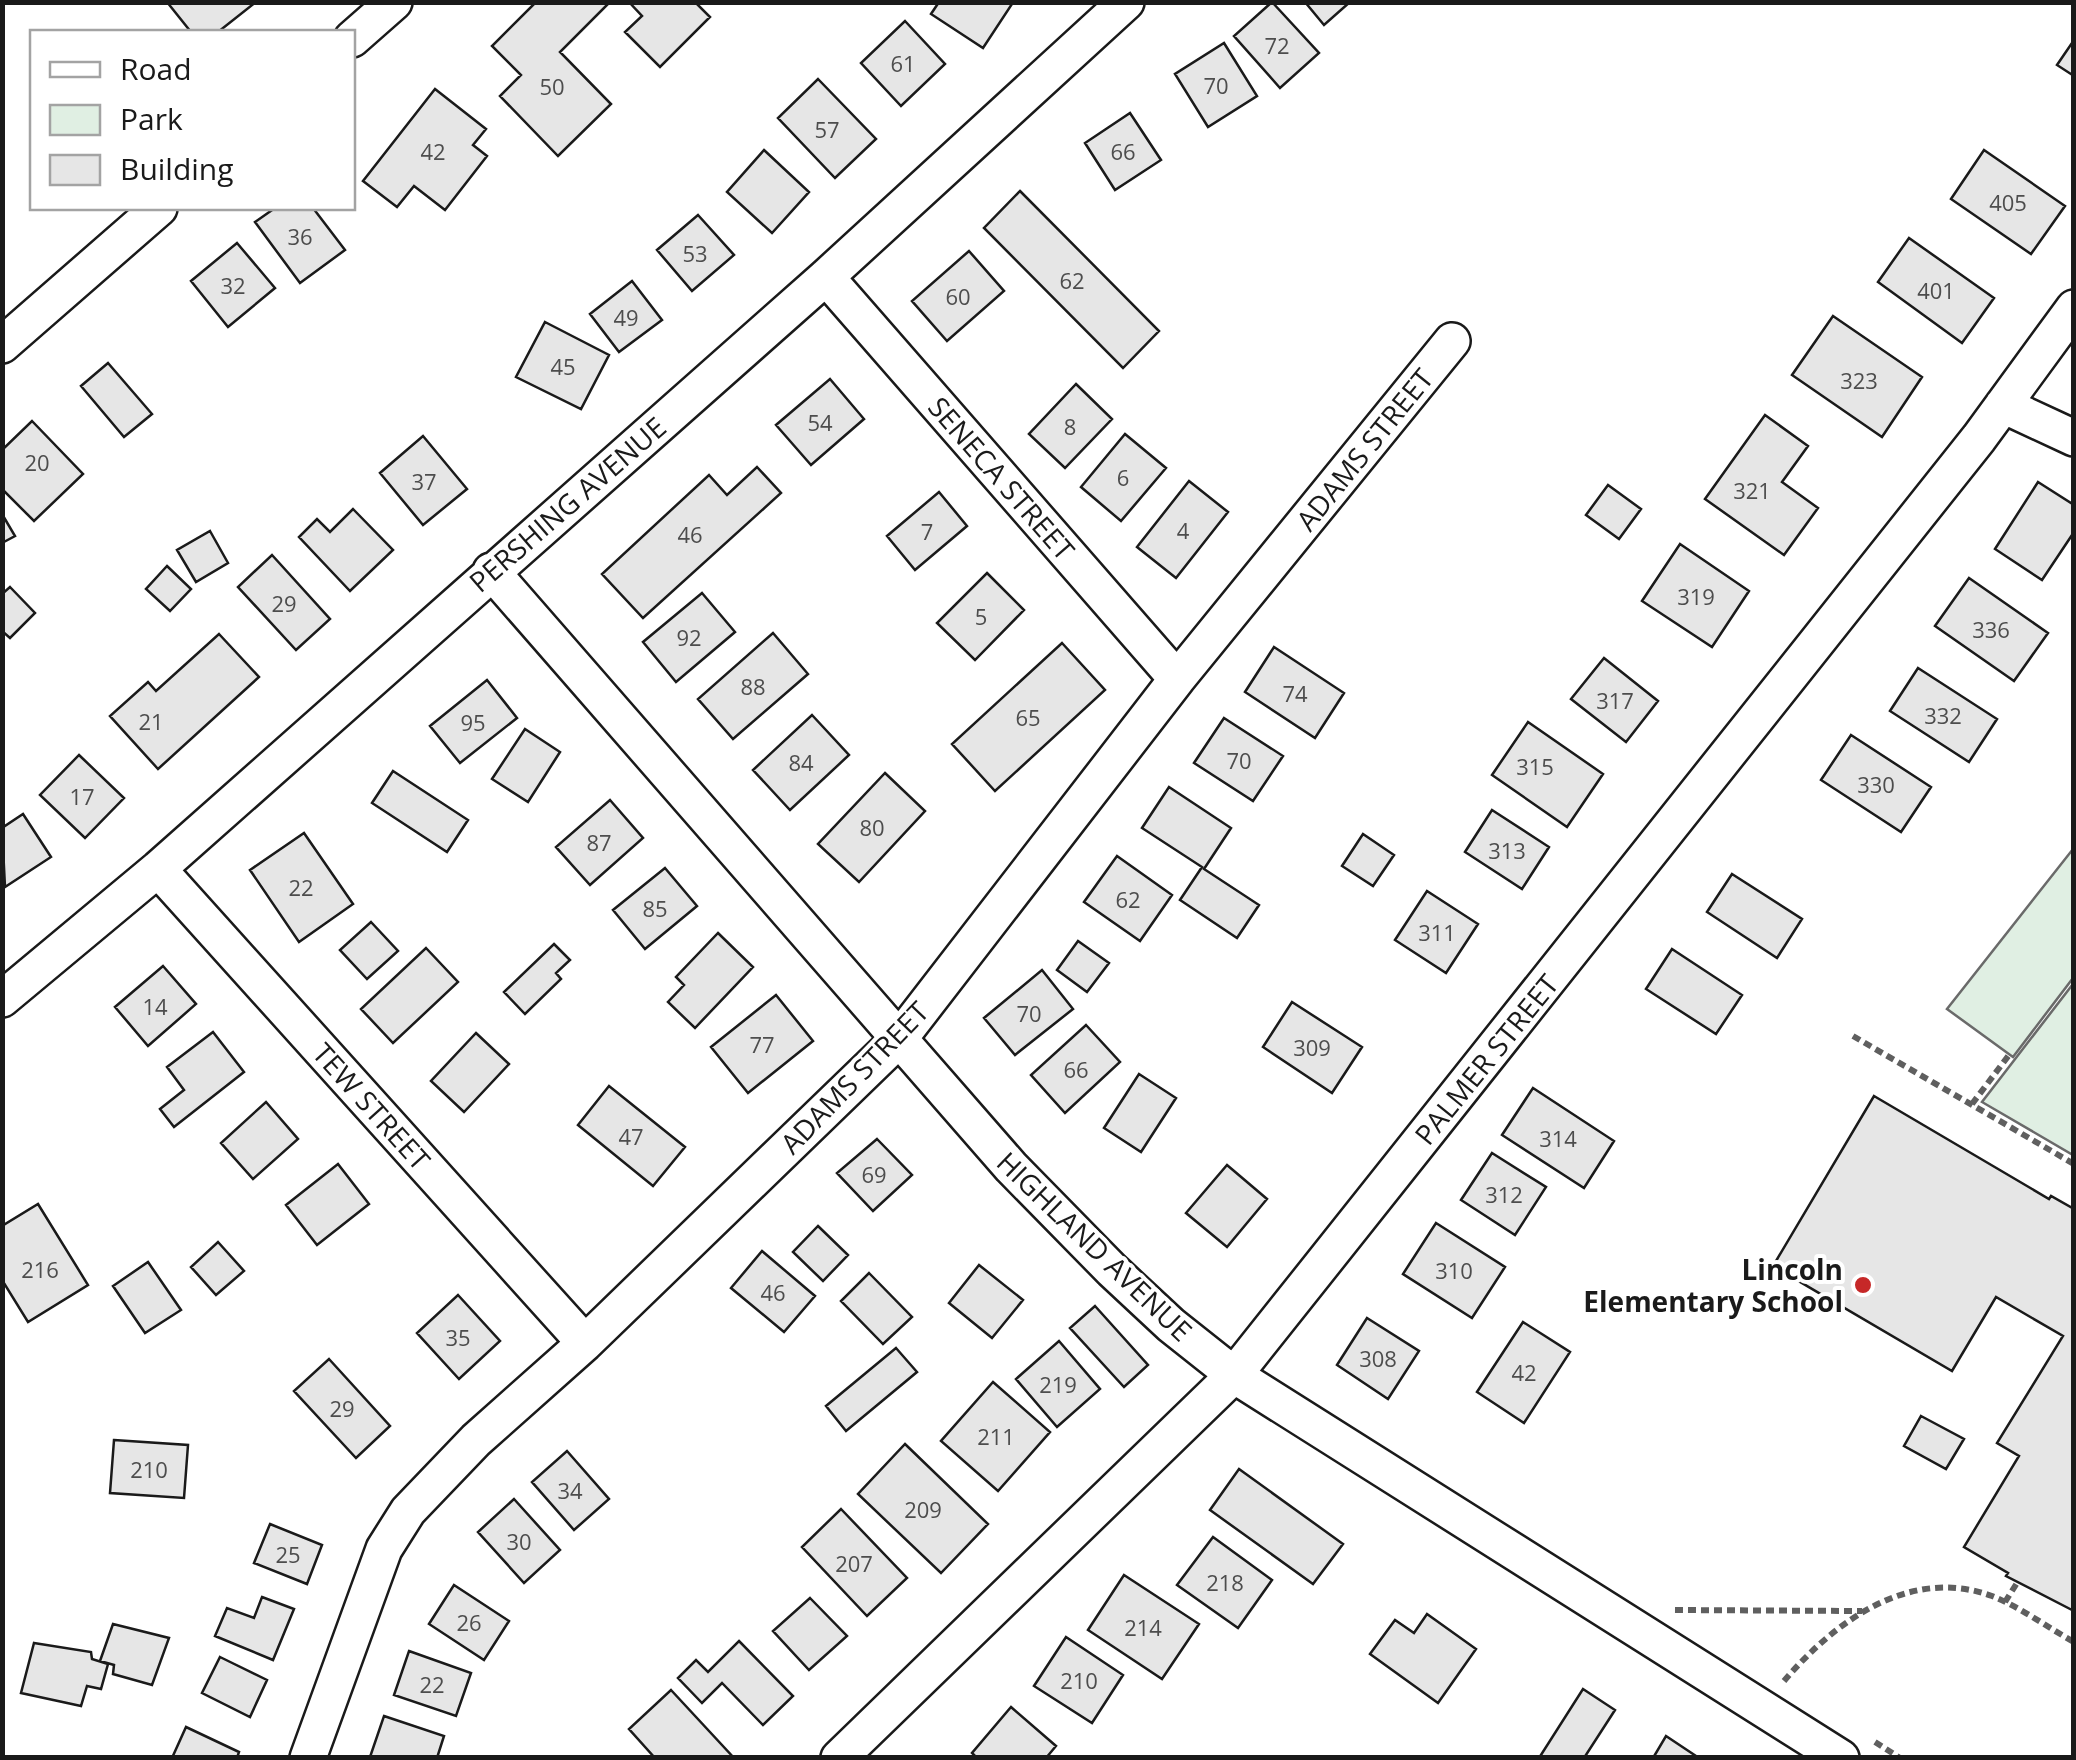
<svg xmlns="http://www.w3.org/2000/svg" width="2076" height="1760" viewBox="0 0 2076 1760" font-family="'Open Sans',sans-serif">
  <rect width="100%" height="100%" fill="#fff"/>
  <!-- green -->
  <path fill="#e0efe3" stroke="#6a6a6a" stroke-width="2.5" d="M2073 849V978L2013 1057 1947 1009Z
    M2073 984V1155L1982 1102Z"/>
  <!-- building -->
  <path fill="#e6e6e6" stroke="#1a1a1a" stroke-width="2.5" d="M167 2H256L218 32H191Z
    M536 2H610L560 52 611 104 558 156 500 96 521 75 492 46Z
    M629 2H695L710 17 660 67 625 32 642 16Z
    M939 2H1010L1012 4 983 48 931 14Z
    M1272 2 1319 53 1280 88 1234 36Z
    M1305 2H1350L1324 25Z
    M905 21 945 64 901 106 861 63Z
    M2074 40V76L2057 65Z
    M1224 43 1257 96 1208 127 1175 74Z
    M818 79 876 139 835 178 778 118Z
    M435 89 486 129 473 145 487 156 445 210 414 186 397 207 363 181Z
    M1130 113 1161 160 1115 190 1085 143Z
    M764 150 809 192 772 233 727 192Z
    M1984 150 2065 206 2031 254 1951 199Z
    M1020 191 1159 331 1123 368 984 228Z
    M275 208H313L345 250 300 283 255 222Z
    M698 215 734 255 692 291 657 250Z
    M1909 238 1994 298 1962 343 1878 282Z
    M237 243 275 288 228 327 191 281Z
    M969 251 1004 291 947 341 912 301Z
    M632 281 662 320 619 352 590 314Z
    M1833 316 1922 377 1882 437 1792 375Z
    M545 322 609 355 581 409 516 377Z
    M108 363 152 414 124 437 81 386Z
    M830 379 864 419 811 465 776 425Z
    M1076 384 1112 419 1065 468 1029 434Z
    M1765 415 1808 446 1782 482 1818 508 1784 555 1705 499Z
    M32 421 83 474 34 521 2 489V450Z
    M1125 434 1166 468 1121 521 1081 487Z
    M423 436 467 489 423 525 380 473Z
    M757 467 781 493 643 618 602 574 709 475 727 495Z
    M1189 481 1228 512 1176 578 1137 547Z
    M2038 482 2074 505V532L2042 580 1995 549Z
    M1608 485 1641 509 1619 539 1586 515Z
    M939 492 967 526 915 570 887 536Z
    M353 509 393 550 350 591 299 537 317 519 330 532Z
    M2 514 15 536 2 543Z
    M210 531 228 563 196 582 177 550Z
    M1680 544 1749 591 1712 647 1642 601Z
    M272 555 330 619 296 650 238 587Z
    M167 566 191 589 170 611 146 589Z
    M987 573 1024 610 975 660 937 623Z
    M1969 578 2048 633 2014 681 1935 626Z
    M10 587 35 613 10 638 2 631V594Z
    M702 593 735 632 676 682 643 642Z
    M773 633 808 674 733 739 698 699Z
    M219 634 259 677 158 769 110 716 148 682 156 691Z
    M1062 643 1105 690 995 791 952 744Z
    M1274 647 1344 693 1315 738 1245 692Z
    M1604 658 1658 701 1626 742 1571 699Z
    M1918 668 1997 719 1969 762 1890 711Z
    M487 680 517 718 460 763 430 726Z
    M812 715 849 755 790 810 753 770Z
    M1224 718 1283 756 1253 801 1194 763Z
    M1528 722 1603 774 1567 827 1492 775Z
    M525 729 560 752 528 802 492 779Z
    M1851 735 1931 787 1901 832 1821 780Z
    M79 755 124 798 85 838 40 795Z
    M393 771 468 820 447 852 372 803Z
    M885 773 925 811 859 882 818 844Z
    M1169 787 1231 828 1204 869 1259 905 1237 938 1180 900 1202 867 1142 828Z
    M610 800 643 838 590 885 556 847Z
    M1492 810 1549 847 1522 889 1465 852Z
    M23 814 51 857 5 887 2 828Z
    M304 833 353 904 299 942 250 870Z
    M1363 834 1394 855 1373 886 1342 866Z
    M1117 856 1172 895 1140 941 1084 902Z
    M665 868 697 906 645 949 613 910Z
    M1732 874 1802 919 1777 958 1707 912Z
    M1427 891 1478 924 1446 973 1395 940Z
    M371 922 398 951 367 979 340 950Z
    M718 933 753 967 695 1028 668 1002 684 985 676 977Z
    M1078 941 1109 963 1087 992 1057 970Z
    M554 944 570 960 556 973 561 979 525 1014 504 992Z
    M426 948 458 982 393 1043 361 1009Z
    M1672 949 1742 995 1716 1034 1646 989Z
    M163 966 196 1004 148 1046 115 1007Z
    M1042 970 1073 1009 1015 1055 984 1018Z
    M776 995 813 1041 748 1093 711 1047Z
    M1292 1002 1362 1047 1332 1093 1263 1047Z
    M1086 1025 1120 1062 1065 1113 1031 1075Z
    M213 1032 244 1072 174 1127 160 1109 184 1090 167 1067Z
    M476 1033 509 1064 464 1112 431 1081Z
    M1139 1074 1176 1098 1141 1152 1104 1128Z
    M609 1086 685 1147 653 1186 578 1125Z
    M1533 1088 1614 1141 1584 1188 1502 1135Z
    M1874 1096 2049 1199 2051 1196 2074 1209V1611L2006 1576 2008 1573 1964 1547 2019 1456 1997 1443 2063 1336 1996 1297 1952 1371 1773 1266Z
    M266 1102 298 1139 253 1179 221 1143Z
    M877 1139 912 1175 873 1211 837 1173Z
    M1492 1153 1546 1187 1515 1235 1461 1200Z
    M338 1164 369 1204 317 1245 286 1205Z
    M1227 1165 1267 1199 1227 1247 1186 1213Z
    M38 1204 88 1285 28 1322 2 1280V1226Z
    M1436 1223 1505 1267 1472 1318 1403 1274Z
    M818 1226 848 1255 823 1281 793 1252Z
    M218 1242 244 1271 216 1295 191 1267Z
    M762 1251 815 1296 784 1332 731 1288Z
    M148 1262 181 1310 145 1333 113 1286Z
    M979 1265 1023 1300 992 1338 949 1303Z
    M869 1273 912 1317 883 1344 841 1301Z
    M458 1295 500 1341 459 1379 417 1333Z
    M1095 1306 1148 1365 1124 1387 1070 1328Z
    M1367 1318 1419 1351 1388 1399 1337 1365Z
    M1523 1322 1570 1352 1524 1423 1477 1392Z
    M1059 1341 1100 1389 1057 1427 1016 1379Z
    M896 1348 917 1372 846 1431 826 1406Z
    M329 1359 390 1426 356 1458 294 1391Z
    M993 1382 1050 1432 998 1491 941 1441Z
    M1921 1416 1964 1439 1946 1469 1904 1446Z
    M114 1440 188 1445 184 1498 110 1493Z
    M905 1444 988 1524 941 1573 858 1494Z
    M567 1451 609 1499 574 1530 532 1482Z
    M1239 1469 1343 1544 1313 1584 1210 1510Z
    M514 1499 560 1550 524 1583 478 1532Z
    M841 1509 907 1578 867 1616 802 1547Z
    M270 1524 322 1545 307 1584 254 1563Z
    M1213 1537 1272 1580 1238 1628 1177 1585Z
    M1124 1575 1199 1624 1162 1679 1088 1630Z
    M454 1585 509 1621 484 1660 429 1624Z
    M262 1597 294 1609 273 1660 215 1636 227 1608 254 1618Z
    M810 1598 847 1636 809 1670 773 1631Z
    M1427 1614 1476 1649 1438 1703 1370 1654 1395 1620 1414 1633Z
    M113 1624 169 1638 152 1685 113 1674 114 1665 100 1661Z
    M1066 1637 1123 1675 1092 1723 1034 1686Z
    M739 1641 793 1696 763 1725 722 1683 702 1703 678 1678 696 1660 708 1672Z
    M34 1643 91 1652 92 1659 108 1664 101 1689 87 1686 81 1706 21 1693Z
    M409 1651 471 1673 456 1716 394 1695Z
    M220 1657 267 1680 250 1717 202 1693Z
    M1583 1689 1615 1710 1584 1758H1539Z
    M671 1690 734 1758H655L629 1729Z
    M1011 1707 1056 1746 1046 1758H977L972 1753Z
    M384 1716 444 1736 437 1758 370 1757Z
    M186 1727 239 1752 237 1758H172Z
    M1666 1736 1699 1758H1653Z"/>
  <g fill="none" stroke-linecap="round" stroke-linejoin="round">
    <!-- street casing -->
    <g stroke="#1a1a1a" stroke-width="40">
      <path id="street" d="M352 39 394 2
        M826 277 1177 679
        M2 345 159 208
        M2003 405 2074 438
        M491 571 1011 1167 1112 1270 1171 1325 1234 1375 1841 1758
        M158 869 585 1343
        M2 999 158 869 826 277 1126 2
        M308 1758 384 1549 408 1511 476 1440 585 1343 899 1039 1177 679 1452 341
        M839 1758 1234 1375 1979 438 2074 308"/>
    </g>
    <!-- path -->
    <path stroke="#5f5f5f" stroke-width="6" stroke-dasharray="8 5" stroke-linecap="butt" d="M1853 1036 2074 1164
      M1972 1104 2009 1055
      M2005 1602 2017 1583
      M1675 1610 1862 1611
      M1784 1681C1835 1621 1910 1566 1992 1596 2020 1607 2047 1627 2074 1642
      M1875 1742 1900 1758"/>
    <!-- street -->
    <use href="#street" stroke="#fff" stroke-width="35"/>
  </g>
  <!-- markers -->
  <circle fill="#c62828" stroke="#fff" stroke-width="4" cx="1863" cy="1285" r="10"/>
  <g text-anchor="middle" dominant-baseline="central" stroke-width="8" stroke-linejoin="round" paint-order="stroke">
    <!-- number labels -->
    <g font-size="22" fill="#4d4d4d">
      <text x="1277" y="45">72</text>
      <text x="903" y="63">61</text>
      <text x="1216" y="85">70</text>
      <text x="552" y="86">50</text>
      <text x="827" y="129">57</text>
      <text x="433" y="151">42</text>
      <text x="1123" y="151">66</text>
      <text x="2008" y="202">405</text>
      <text x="300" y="236">36</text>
      <text x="695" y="253">53</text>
      <text x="1072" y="280">62</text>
      <text x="233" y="285">32</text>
      <text x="1936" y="290">401</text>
      <text x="958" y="296">60</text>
      <text x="626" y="317">49</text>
      <text x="563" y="366">45</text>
      <text x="1859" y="380">323</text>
      <text x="820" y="422">54</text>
      <text x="1070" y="426">8</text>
      <text x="37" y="462">20</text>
      <text x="1123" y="477">6</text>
      <text x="424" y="481">37</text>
      <text x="1752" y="490">321</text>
      <text x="1183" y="530">4</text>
      <text x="927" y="531">7</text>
      <text x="690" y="534">46</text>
      <text x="1696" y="596">319</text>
      <text x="284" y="603">29</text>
      <text x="981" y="616">5</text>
      <text x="1991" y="629">336</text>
      <text x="689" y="637">92</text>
      <text x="753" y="686">88</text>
      <text x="1295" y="693">74</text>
      <text x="1615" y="700">317</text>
      <text x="1943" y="715">332</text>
      <text x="1028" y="717">65</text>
      <text x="151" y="721">21</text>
      <text x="473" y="722">95</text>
      <text x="1239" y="760">70</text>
      <text x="801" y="762">84</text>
      <text x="1535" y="766">315</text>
      <text x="1876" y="784">330</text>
      <text x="82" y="796">17</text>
      <text x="872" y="827">80</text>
      <text x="599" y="842">87</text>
      <text x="1507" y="850">313</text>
      <text x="301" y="887">22</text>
      <text x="1128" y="899">62</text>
      <text x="655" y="908">85</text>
      <text x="1437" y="932">311</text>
      <text x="155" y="1006">14</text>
      <text x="1029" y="1013">70</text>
      <text x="762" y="1044">77</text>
      <text x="1312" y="1047">309</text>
      <text x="1076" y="1069">66</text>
      <text x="631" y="1136">47</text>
      <text x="1558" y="1138">314</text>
      <text x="874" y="1174">69</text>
      <text x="1504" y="1194">312</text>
      <text x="40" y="1269">216</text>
      <text x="1454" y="1270">310</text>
      <text x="773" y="1292">46</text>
      <text x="458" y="1337">35</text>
      <text x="1378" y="1358">308</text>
      <text x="1524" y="1372">42</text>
      <text x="1058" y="1384">219</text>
      <text x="342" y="1408">29</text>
      <text x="996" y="1436">211</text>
      <text x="149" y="1469">210</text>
      <text x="570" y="1490">34</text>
      <text x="923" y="1509">209</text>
      <text x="519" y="1541">30</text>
      <text x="288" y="1554">25</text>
      <text x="854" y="1563">207</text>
      <text x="1225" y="1582">218</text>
      <text x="469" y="1622">26</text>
      <text x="1143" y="1627">214</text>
      <text x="1079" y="1680">210</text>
      <text x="432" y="1684">22</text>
    </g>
    <!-- street labels -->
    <g font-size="28" fill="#1a1a1a" stroke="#fff">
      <text transform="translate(1364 449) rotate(-51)">ADAMS STREET</text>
      <text transform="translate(1002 478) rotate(49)">SENECA STREET</text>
      <text transform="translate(567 504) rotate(-41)">PERSHING AVENUE</text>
      <text transform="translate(1486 1059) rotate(-51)">PALMER STREET</text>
      <text transform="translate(854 1077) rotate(-46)">ADAMS STREET</text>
      <text transform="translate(372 1106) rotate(48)">TEW STREET</text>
      <text transform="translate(1095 1246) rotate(44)">HIGHLAND AVENUE</text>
    </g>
    <!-- poi labels -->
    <g font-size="28" font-weight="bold" fill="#1a1a1a" stroke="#fff" text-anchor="end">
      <text x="1843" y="1269">Lincoln<tspan x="1843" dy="32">Elementary School</tspan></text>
    </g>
  </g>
  <!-- border -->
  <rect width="2076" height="1760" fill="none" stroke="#1a1a1a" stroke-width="10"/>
  <!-- legend -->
  <rect x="30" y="30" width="325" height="180" fill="#ffffff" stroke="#a3a3a3" stroke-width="2.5"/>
  <rect x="50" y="62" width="50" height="15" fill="#ffffff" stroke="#a3a3a3" stroke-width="2.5"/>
  <text x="120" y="80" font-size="30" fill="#1a1a1a">Road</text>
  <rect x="50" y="105" width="50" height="30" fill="#e0efe3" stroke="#a3a3a3" stroke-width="2.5"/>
  <text x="120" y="130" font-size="30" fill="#1a1a1a">Park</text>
  <rect x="50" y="155" width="50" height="30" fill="#e6e6e6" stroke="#a3a3a3" stroke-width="2.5"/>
  <text x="120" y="180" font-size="30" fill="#1a1a1a">Building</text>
</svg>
